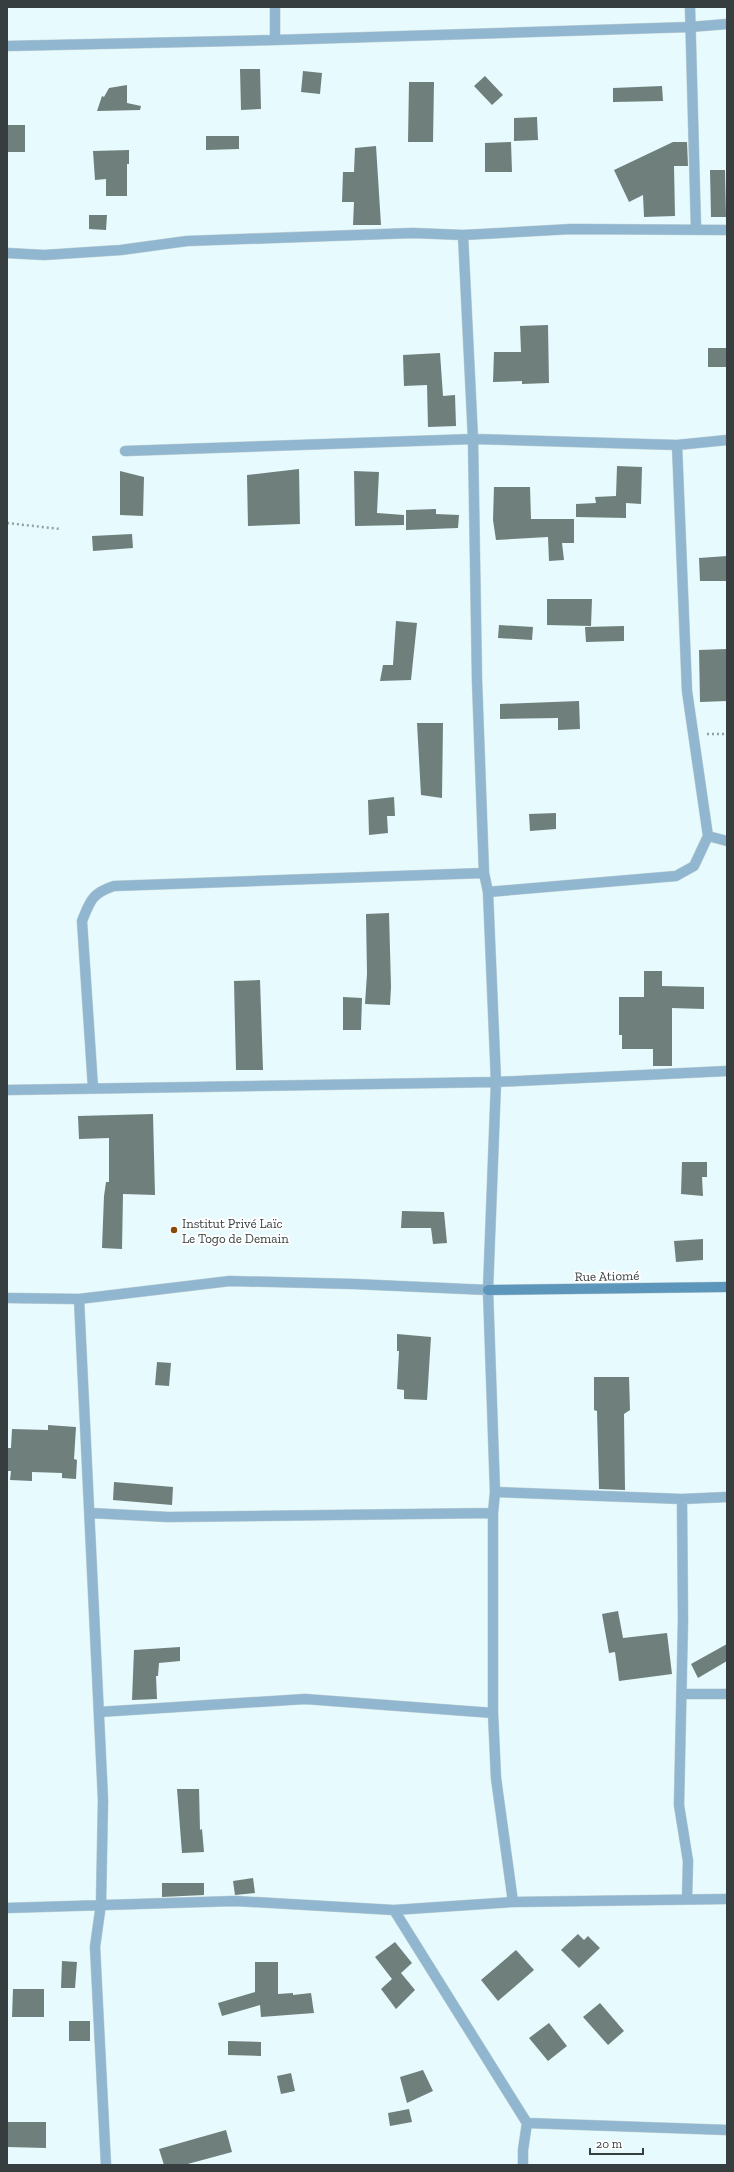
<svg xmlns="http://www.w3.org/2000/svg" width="734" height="2172" viewBox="0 0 734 2172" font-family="'Zilla Slab',serif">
  <rect width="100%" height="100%" fill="#e7fafd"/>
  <!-- building -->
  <path fill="#6f7f7b" d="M240 69H260L261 109 241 110Z
    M303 71 322 73 320 94 301 92Z
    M485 76 503 95 492 105 474 86Z
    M409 82H434L433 142H408Z
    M127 85V103L141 106 140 110 97 111 102 96 104 97 109 88Z
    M662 86 663 101 613 102V88Z
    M537 117 538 140 514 141V118Z
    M7 125H25V152H7Z
    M206 136H239V149L206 150Z
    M511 142 512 172H485V143Z
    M673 142H687L688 166H674L675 216 644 217 643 195 629 202 614 170Z
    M376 146 381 225H353L354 202H342L343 172H354L355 148Z
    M129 150V164H127V196H106V179L95 180 93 151Z
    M710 170H725L726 217H711Z
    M89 215H107L106 230 89 229Z
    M548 325 549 383 522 384V381L493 382 494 352H521L520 326Z
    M708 348H727V367H708Z
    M440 353 443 396 455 395 456 426 428 427 427 385 404 386 403 355Z
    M617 466 642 467 641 504 626 503V518L576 517V504L596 503 595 497 616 496Z
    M299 469 300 524 248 526 247 475Z
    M120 471 144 477 143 516 120 515Z
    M354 471 379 472 377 513 404 515V525L355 526Z
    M494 487H530L531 519H574V543H562L564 560 549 561 548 537 496 540 493 520Z
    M436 509V514L459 515 458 528 406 530V510Z
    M132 534 133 548 93 551 92 536Z
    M727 556V581H700L699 558Z
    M547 599H592L591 626 547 625Z
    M396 621 417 623 411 680 380 681 383 665H393Z
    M499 625 533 627 532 640 498 638Z
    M624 626V641L586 642 585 627Z
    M727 649V701L700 702 699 650Z
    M579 701 580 729 558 730V718L500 719V704Z
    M417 723H443L442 798 421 795Z
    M394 797 395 816H387L388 833 369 835 368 800Z
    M556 813V829L530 831 529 814Z
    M389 913 391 987 390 1005 365 1004 367 974 366 914Z
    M644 971H662V986L704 987V1009L672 1008V1066H653V1049H622V1035H619V997H644Z
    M260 980 263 1070H236L234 981Z
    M343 997 362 998 361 1030H343Z
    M153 1114 155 1195 123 1194 122 1249 102 1248 104 1196 106 1182H109V1138L79 1139 78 1116Z
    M682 1162H707V1177H702L703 1196 681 1194Z
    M402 1211 444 1212 447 1243 433 1244 431 1228H401Z
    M703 1239V1260L676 1262 674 1241Z
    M397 1334 431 1337 427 1400 404 1399V1390L397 1389 399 1351H397Z
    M157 1362 171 1363 169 1386 155 1385Z
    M594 1377H629L630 1410 624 1414 625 1490 599 1489 597 1411 594 1410Z
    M48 1425 76 1427 74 1459 77 1460 76 1479 62 1478V1473L32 1472V1481L10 1480 11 1471H7V1448H11L12 1429 48 1430Z
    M114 1482 173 1487 172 1505 113 1500Z
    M618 1611 623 1638 667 1633 672 1674 619 1681 615 1652 609 1653 602 1614Z
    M727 1644V1661L698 1678 691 1664Z
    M180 1647V1661L159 1663 158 1676H156L157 1699 132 1700 134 1650Z
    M177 1789H199L200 1830 202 1829 204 1852 182 1853Z
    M253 1878 255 1893 235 1895 233 1881Z
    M162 1883H204V1895L162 1897Z
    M578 1934 584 1940 588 1936 600 1948 579 1968 561 1950Z
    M395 1942 412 1963 401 1973 415 1990 396 2009 381 1989 392 1979 375 1957Z
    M516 1950 534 1970 498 2001 481 1980Z
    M62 1961 77 1962 75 1988H61Z
    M255 1962H278V1994L293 1993V1995L311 1993 314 2013 261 2017 260 2005 222 2016 218 2003 255 1992Z
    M13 1989H44V2017H12Z
    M600 2003 624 2031 608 2045 583 2017Z
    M69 2021H90V2041H69Z
    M549 2023 567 2046 548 2061 529 2038Z
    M228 2041 261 2042V2056L228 2055Z
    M423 2070 433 2091 407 2103 400 2077Z
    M291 2073 295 2091 281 2094 277 2076Z
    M409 2109 412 2122 390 2126 388 2113Z
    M7 2122H46V2148L7 2147Z
    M226 2130 232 2152 184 2165H164L159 2149Z"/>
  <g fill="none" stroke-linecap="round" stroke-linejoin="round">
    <!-- street casing -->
    <g stroke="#c4d4d7" stroke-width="11">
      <path id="street" d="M275 7V40
        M690 7 696 229
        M7 46 275 40 690 27 727 24
        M463 235 473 439 477 680 484 873 488 892 496 1082 488 1290 495 1492 493 1513V1713L496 1778 513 1902
        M7 253 44 255 121 250 187 241 413 233 463 235 572 229 727 230
        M125 451 473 439 677 445 727 440
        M708 836 727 841
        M488 892 676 876 694 866 708 836 687 691 677 445
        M93 1088 82 921C90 901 92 893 114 886L484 873
        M7 1090 496 1082 727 1071
        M7 1298 79 1299 230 1281 354 1284 488 1290
        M79 1299 103 1800 101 1904 95 1947 106 2165
        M495 1492 682 1499 727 1497
        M682 1499 683 1620 679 1805 688 1861 687 1899
        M90 1513 168 1517 493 1513
        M682 1694H727
        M99 1712 305 1699 493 1713
        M7 1908 235 1901 394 1910 513 1902 727 1899
        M394 1910 527 2123 523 2150V2165
        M527 2123 727 2130"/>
    </g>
    <!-- secondary casing -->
    <g stroke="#c4d4d7" stroke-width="11">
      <path id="secondary" d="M488 1290 727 1287"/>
    </g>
    <!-- path -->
    <path stroke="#93a1a3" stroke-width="2.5" stroke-dasharray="2 3" stroke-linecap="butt" d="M7 523 60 529
      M707 734H727"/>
    <!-- street -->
    <use href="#street" stroke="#91b6cf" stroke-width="10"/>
    <!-- secondary -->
    <use href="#secondary" stroke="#5d96bb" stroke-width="10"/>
  </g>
  <!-- markers -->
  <circle fill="#884b0c" stroke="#fff" stroke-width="1.5" cx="174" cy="1230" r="4"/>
  <g text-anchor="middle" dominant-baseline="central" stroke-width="4" stroke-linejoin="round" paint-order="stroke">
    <!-- poi labels -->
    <g font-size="13" fill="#363e3f" stroke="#fff" text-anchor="start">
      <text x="182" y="1223">Institut Privé Laïc<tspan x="182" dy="15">Le Togo de Demain</tspan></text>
    </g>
    <!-- street labels -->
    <g font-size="13" fill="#363e3f" stroke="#fff">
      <text transform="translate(607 1276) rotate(-1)">Rue Atiomé</text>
    </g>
  </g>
  <!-- border -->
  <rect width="734" height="2172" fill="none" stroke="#363e3f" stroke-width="16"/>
  <!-- scale -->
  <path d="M590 2148v6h53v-6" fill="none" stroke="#363e3f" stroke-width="2"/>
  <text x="596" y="2148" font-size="12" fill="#363e3f" stroke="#ffffff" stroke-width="3" paint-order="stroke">20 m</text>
</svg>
